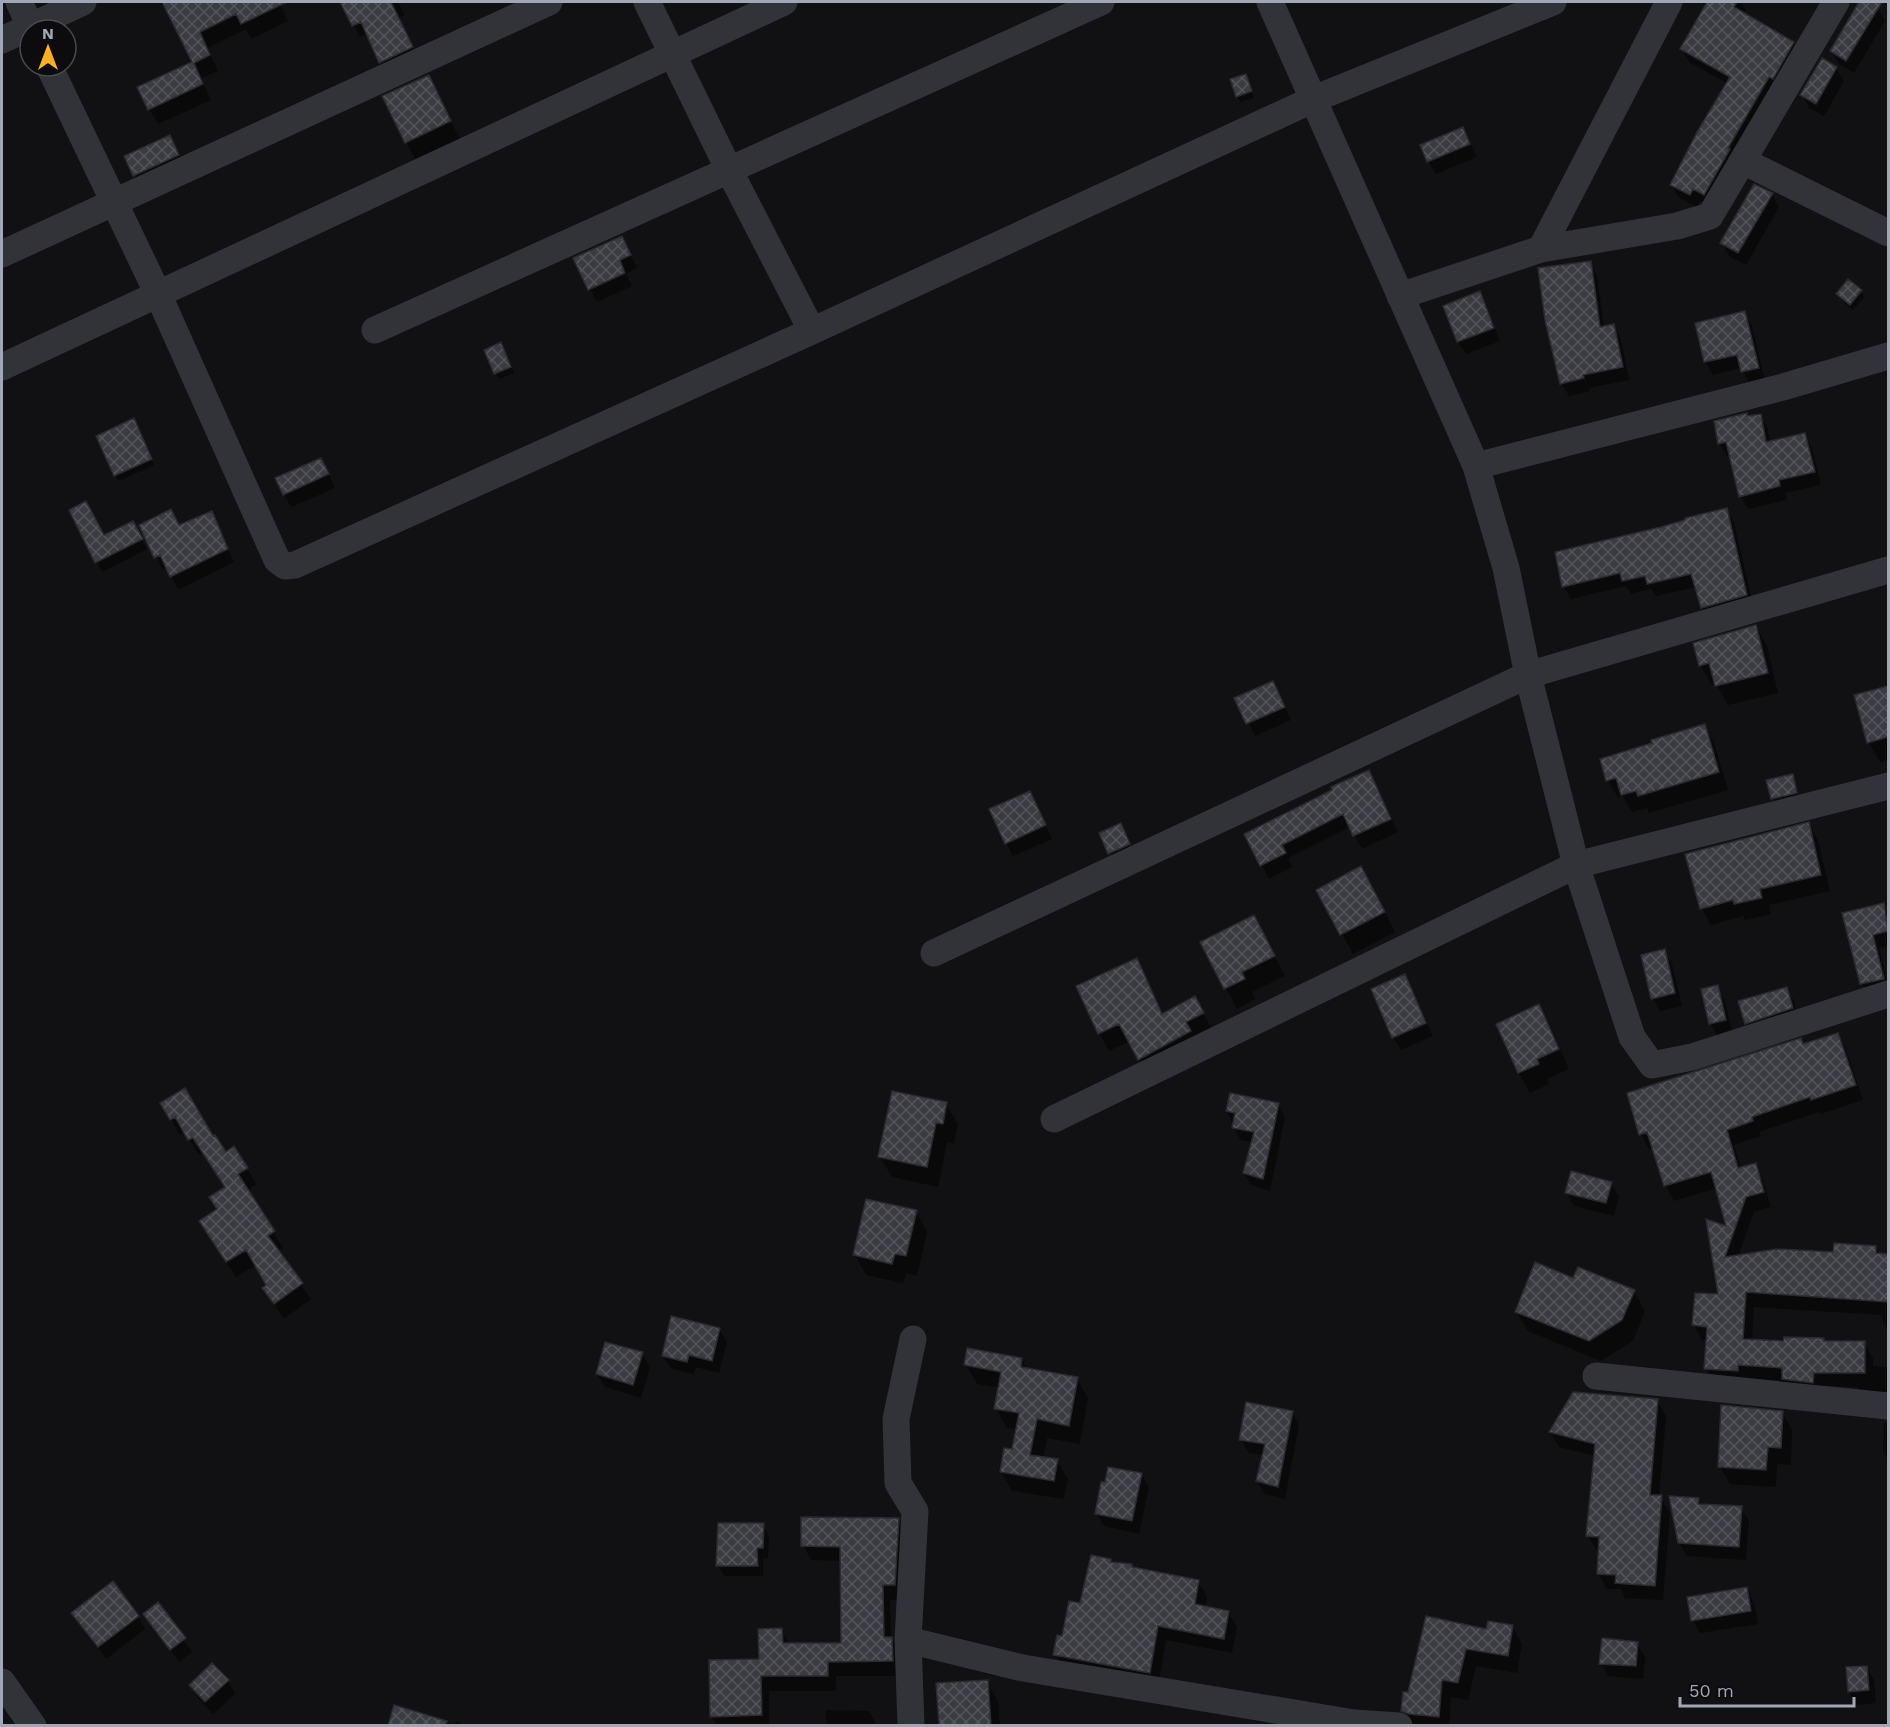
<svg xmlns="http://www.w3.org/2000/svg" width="1890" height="1727" viewBox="0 0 1890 1727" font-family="'Work Sans',sans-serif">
  <defs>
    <pattern id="building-cross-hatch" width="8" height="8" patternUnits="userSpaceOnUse" patternTransform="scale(1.5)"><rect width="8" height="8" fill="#3a3c41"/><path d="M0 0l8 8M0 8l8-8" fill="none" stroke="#53555a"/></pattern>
  </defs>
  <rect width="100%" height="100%" fill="#111113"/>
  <!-- shadow -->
  <path fill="#0007" d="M164 2H279L288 21 251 39 246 29 207 48 218 71 201 78 211 100 158 124 149 109 194 63Z
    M342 2H398L405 15 398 18 418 59 387 73 367 33 360 37Z
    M1702 2H1741L1746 10 1743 14 1793 43 1800 55 1711 206 1700 201 1697 207 1679 197 1671 185 1728 84 1689 62 1682 49 1706 8Z
    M1861 2H1866L1877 8 1885 21 1854 73 1839 64 1831 51Z
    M1836 68 1844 81 1824 116 1809 108 1802 95Z
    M1245 76 1254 98 1240 102 1237 97Z
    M428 77 461 141 417 162 406 142Z
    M1463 129 1477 157 1436 174 1428 161Z
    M177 150 185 169 142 189 126 157Z
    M1772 194 1779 207 1746 265 1729 256 1722 243Z
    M622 238 637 268 626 274 632 286 597 302 590 289Z
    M1590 263 1597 276 1604 328 1614 326 1621 339 1629 380 1589 388 1590 391 1569 396 1561 383Z
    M1861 291 1864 297 1853 310 1841 300 1837 294Z
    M1479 293 1486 306 1500 341 1466 354 1458 341Z
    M1745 313 1752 326 1765 381 1750 384 1741 368 1713 375 1706 362 1697 324Z
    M504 350 514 373 499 379 496 373Z
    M1760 415 1768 428 1770 443 1805 435 1812 448 1821 485 1785 493 1787 500 1748 509 1740 496 1730 456H1727L1719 443 1748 417Z
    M136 426 154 465 119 481 115 475Z
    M328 472 335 488 291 507 284 494Z
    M1727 510 1734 523 1754 608 1709 621 1702 608 1696 587 1656 596 1651 589 1631 594 1626 586 1571 599 1564 586 1687 521Z
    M211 513 234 562 178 590 167 568 163 570 141 526 179 527Z
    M132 523 147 549 102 572 97 562 104 537Z
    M1756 627 1767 646 1778 693 1728 705 1716 684 1712 685 1700 665Z
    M1273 683 1291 720 1255 736 1236 698Z
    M1888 688V760L1880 762 1869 743 1856 696Z
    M1704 726 1714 743 1728 790 1649 813 1647 808 1632 812 1623 796 1618 798 1608 780Z
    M1368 772 1398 832 1362 849 1350 827 1288 858 1292 867 1269 879 1246 835Z
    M1792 776 1799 799 1776 805 1768 781Z
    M1030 792 1052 839 1013 856 1006 843Z
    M1808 824 1818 840 1830 891 1769 905 1771 914 1745 920 1743 916 1711 925 1702 909 1687 855Z
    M1123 831 1132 850 1113 859 1101 833Z
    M1372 888 1395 932 1353 954 1318 890Z
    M1883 904 1888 914V946L1879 948 1888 986 1869 997 1862 984 1843 914Z
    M1254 917 1285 976 1252 992 1255 999 1237 1009 1202 942Z
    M1664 951 1672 964 1682 1006 1660 1011 1653 998Z
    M1136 960 1163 1015 1195 998 1213 1031 1150 1077 1130 1041 1109 1051 1099 1033Z
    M1405 976 1433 1036 1401 1050 1393 1037Z
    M1717 986 1724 999 1733 1033 1718 1037 1711 1024Z
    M1786 988 1794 1001 1799 1021 1753 1036 1746 1023Z
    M1538 1006 1550 1026 1569 1069 1547 1079 1549 1084 1530 1093 1519 1073 1498 1024Z
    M1838 1034 1846 1049 1863 1100 1821 1114 1819 1112 1759 1132 1761 1136 1734 1145 1741 1169 1755 1165 1763 1180 1771 1207 1754 1212 1738 1257 1835 1254 1875 1248 1880 1255 1888 1256V1331L1880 1315 1754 1307 1752 1341 1785 1343 1823 1340 1825 1343H1864L1873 1358V1366L1888 1367V1400H1865L1858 1387 1714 1383 1706 1368 1708 1340H1702L1694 1325 1720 1296 1728 1228 1717 1188 1674 1201 1666 1186 1654 1148 1649 1149 1641 1134 1804 1046Z
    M162 1104 213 1138 225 1154 247 1169 256 1184 247 1191 283 1248 277 1251 311 1299 284 1319 264 1289 268 1286 256 1265 236 1277 210 1237 226 1188 203 1153 199 1155 185 1132 180 1135Z
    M946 1104 958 1124 954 1144 947 1142 938 1187 892 1177 880 1157Z
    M1278 1104 1285 1117 1270 1191 1251 1185 1244 1173 1253 1142 1240 1140 1227 1111Z
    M1611 1183 1619 1196 1614 1216 1574 1206 1567 1193Z
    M916 1212 927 1232 917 1276 906 1273 903 1283 866 1275 855 1255Z
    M1574 1280 1634 1291 1645 1311 1633 1341 1601 1361 1528 1331 1516 1311Z
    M719 1329 727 1342 719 1373 696 1367 694 1374 671 1369 663 1356Z
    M642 1354 650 1367 641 1398 605 1387 597 1374Z
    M1022 1359 1027 1369 1077 1379 1088 1398 1080 1444 1047 1438 1043 1458 1057 1461 1068 1479 1064 1499 1012 1491 1001 1472 1013 1451 1017 1429 1007 1428 996 1409 1000 1388 977 1384 966 1365Z
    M1657 1401 1666 1416 1659 1497 1670 1512 1663 1600 1625 1598 1621 1589H1607L1598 1573 1600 1551H1597L1588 1536 1595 1456 1559 1447 1550 1432Z
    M1292 1412 1299 1425 1285 1499 1265 1494 1257 1481 1264 1455 1249 1453 1241 1440Z
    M1782 1412 1792 1430 1791 1465 1777 1464 1776 1487 1730 1484 1720 1466Z
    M1888 1422V1459L1883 1450 1884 1423Z
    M1141 1474 1149 1487 1139 1534 1104 1526 1096 1513Z
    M1698 1499 1701 1505 1741 1508 1749 1521 1746 1560 1687 1556 1679 1542Z
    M898 1520 907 1535 903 1599 890 1600 891 1637 900 1653 901 1676H836V1691H769V1726H716L711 1716 761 1660 781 1630 790 1645H843L842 1561 811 1560 803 1545Z
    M763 1525 769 1536 768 1558H763V1576H724L718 1566Z
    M1110 1561 1112 1563 1131 1565 1133 1569 1198 1582 1207 1597 1205 1608 1228 1612 1237 1627 1232 1653 1166 1640 1158 1687 1064 1669 1055 1654 1081 1605Z
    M1747 1589 1754 1602 1758 1624 1700 1633 1693 1620Z
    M158 1604 192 1652 179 1662 145 1614Z
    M73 1613 138 1616 145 1629 106 1659Z
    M1512 1626 1522 1644 1517 1673 1476 1666 1468 1700 1451 1697 1449 1726H1411L1402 1710 1410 1694 1488 1631Z
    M1637 1644 1645 1657 1643 1679 1608 1676 1601 1663Z
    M212 1665 228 1681 235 1694 213 1714 198 1698 191 1685Z
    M1866 1667 1874 1680 1876 1703 1857 1705 1849 1692Z
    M987 1682 998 1702 1000 1726H940L938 1684Z
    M395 1707 455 1725 456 1721 468 1726H390Z
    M826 1710 869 1711 877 1726H826Z"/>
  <!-- building -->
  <path fill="url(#building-cross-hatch)" stroke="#2b2b2f" stroke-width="1.5" d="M162 2H287L241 24 236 14 200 32 210 55 194 63 203 84 148 110 137 87 192 62Z
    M340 2H391L413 47 379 63 361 22 352 26Z
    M1707 2H1737L1734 7 1794 42 1773 79 1769 77 1728 148 1730 149 1704 195 1693 189 1690 195 1670 185 1697 132 1730 77 1680 49Z
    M1859 2H1882L1846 61 1830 51Z
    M1822 58 1837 67 1816 104 1800 95Z
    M1246 74 1252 91 1236 97 1230 79Z
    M429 75 451 121 405 143 382 96Z
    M1463 127 1470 144 1427 162 1420 145Z
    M170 135 179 155 133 176 124 156Z
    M1754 184 1773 193 1738 253 1720 243Z
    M622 236 631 255 620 260 625 273 588 290 573 258Z
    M1591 261 1600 327 1614 324 1623 367 1583 375 1584 378 1560 384 1545 320 1538 268Z
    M1848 279 1862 290 1850 305 1836 294Z
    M1480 291 1494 328 1457 342 1443 306Z
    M1745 311 1759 368 1741 372 1737 355 1704 362 1695 323Z
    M501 342 511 367 494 374 484 350Z
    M1747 413V416L1761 414 1766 442 1805 433 1815 472 1779 480 1780 486 1739 497 1726 442 1718 444 1714 421Z
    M134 418 152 459 114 476 96 436Z
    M321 458 329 474 283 495 275 478Z
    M86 501 104 535 133 521 143 539 95 563 69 510Z
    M1727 508 1747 595 1701 608 1691 574 1647 584 1645 576 1622 581 1620 573 1562 587 1555 552 1661 527 1685 520V518Z
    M171 509 179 525 212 511 228 549 170 577 160 555 154 558 139 525Z
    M1756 625 1768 673 1715 686 1709 663 1699 666 1693 643Z
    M1273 681 1285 707 1246 724 1234 698Z
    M1888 686V737L1867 743 1854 695Z
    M1705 724 1719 772 1638 796 1636 791 1621 795 1616 778 1606 781 1600 759 1652 743 1651 740Z
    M1369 770 1391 819 1353 836 1343 814 1282 845 1286 853 1260 866 1244 834 1332 790 1331 787Z
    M1793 774 1797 793 1771 799 1766 780Z
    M1030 791 1046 825 1005 844 989 809Z
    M1809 822 1821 875 1760 889 1762 898 1734 904 1733 900 1700 909 1685 854Z
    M1121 823 1130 844 1108 854 1099 833Z
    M1361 866 1385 912 1340 935 1316 890Z
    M1884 903 1888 931 1873 935 1884 979 1860 984 1842 913Z
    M1254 915 1275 956 1242 972 1245 979 1224 989 1200 942Z
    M1665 949 1675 993 1651 999 1641 955Z
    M1137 958 1162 1014 1195 996 1204 1013 1186 1022 1191 1031 1138 1060 1119 1024 1098 1034 1076 986Z
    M1405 974 1426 1023 1392 1038 1371 989Z
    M1718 985 1726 1020 1709 1024 1701 989Z
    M1787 987 1793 1008 1745 1024 1738 1001Z
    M1539 1004 1559 1049 1537 1059 1539 1064 1518 1073 1496 1024Z
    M1838 1033 1856 1085 1811 1100 1810 1097 1752 1117 1753 1121 1727 1130 1738 1168 1756 1163 1764 1192 1746 1197 1725 1257 1777 1249 1833 1252 1834 1243 1876 1246V1253L1888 1254V1302L1746 1292 1743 1339 1783 1341 1784 1337 1824 1338V1341H1865V1373H1814L1813 1383 1782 1379V1368L1738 1365V1371L1704 1369 1707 1327 1692 1325 1695 1293 1718 1294 1706 1219 1726 1226 1711 1172 1664 1186 1647 1132 1639 1135 1627 1093 1801 1038 1803 1044Z
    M185 1088 213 1136 215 1135 226 1152 234 1146 248 1168 238 1174 275 1231 268 1236 303 1283 274 1304 262 1288 266 1285 246 1250 226 1262 199 1221 217 1209 209 1197 225 1187 193 1138 188 1140 175 1117 170 1120 160 1103Z
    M892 1091 947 1102 943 1124 936 1123 927 1167 878 1157Z
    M1230 1093 1279 1103 1263 1179 1243 1173 1254 1132 1232 1128 1235 1113 1226 1111Z
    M1571 1171 1612 1182 1606 1203 1565 1193Z
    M866 1199 917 1210 906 1256 895 1254 892 1264 853 1255Z
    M1535 1262 1573 1278 1578 1267 1635 1290 1622 1320 1589 1341 1515 1312Z
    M671 1316 720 1328 712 1361 689 1355 687 1362 662 1356Z
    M605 1342 643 1352 633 1385 596 1374Z
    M967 1348 1022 1358 1021 1367 1078 1377 1069 1426 1037 1419 1030 1455 1058 1459 1054 1481 1000 1472 1004 1448 1012 1449 1019 1413 994 1409 1001 1372 964 1365Z
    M1573 1392 1658 1399 1650 1495H1662L1655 1586 1615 1583 1616 1575 1597 1574 1599 1537 1586 1536 1595 1444 1549 1432Z
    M1246 1402 1293 1411 1278 1487 1256 1481 1265 1444 1239 1440Z
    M1721 1405 1783 1411 1781 1448 1768 1447 1766 1470 1718 1467Z
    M1108 1467 1142 1473 1132 1521 1095 1514 1101 1482H1105Z
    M1669 1496 1699 1498 1698 1504 1742 1506 1739 1547 1678 1543Z
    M801 1517 899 1518 895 1585H883L884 1637H892L893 1661 828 1662V1676H761L762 1715 710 1717 709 1660 759 1659 758 1629 782 1628 783 1643H841L840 1547 801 1546Z
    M718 1523H764L763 1548H757L758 1566H716Z
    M1091 1555 1111 1559V1562L1132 1564V1567L1199 1580 1195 1604 1229 1611 1224 1639 1158 1626 1150 1673 1053 1655 1057 1635 1062 1636 1069 1601 1080 1603Z
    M113 1581 139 1616 98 1647 71 1613Z
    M1747 1587 1751 1611 1691 1621 1687 1597Z
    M158 1602 186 1638 170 1650 143 1614Z
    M1426 1616 1486 1629 1488 1621 1513 1625 1508 1656 1466 1649 1458 1683 1442 1680 1439 1717 1409 1714 1401 1711 1403 1692H1408Z
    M1602 1638 1638 1642 1636 1666 1599 1664Z
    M212 1663 229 1680 205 1702 189 1685Z
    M1867 1666 1869 1690 1848 1692 1846 1667Z
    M988 1680 991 1725H939L936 1683Z
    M394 1705 447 1721 446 1725H388Z"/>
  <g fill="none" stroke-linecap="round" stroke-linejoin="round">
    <!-- minor -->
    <path stroke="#313338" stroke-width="27" d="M19 2 32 30
      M647 2 729 170 812 331
      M1270 2 1476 466 1506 568 1528 675 1576 865 1632 1037 1652 1065 1692 1057 1888 994
      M2 40 83 2
      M49 66 158 294 277 560 285 566 295 565 812 331 1314 99 1553 2
      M1743 161 1888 233
      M1541 249 1669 2
      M2 254 549 2
      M1400 296 1541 249 1677 226 1710 216 1836 2
      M375 330 1101 2
      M2 367 784 2
      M1476 466 1783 387 1888 356
      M934 953 1528 675 1888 570
      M1054 1119 1576 865 1888 786
      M1596 1376 1888 1406
      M908 1640 1023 1668 1354 1723 1399 1726
      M2 1682 33 1726
      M911 1726 908 1640 915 1511 898 1483 896 1419 913 1339"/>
  </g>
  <!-- border -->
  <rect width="1890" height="1727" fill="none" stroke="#a1a7b5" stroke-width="6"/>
  <!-- north arrow -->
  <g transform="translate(48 48)"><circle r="28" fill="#0c0c0e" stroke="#484a51" stroke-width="1.5"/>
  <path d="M0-4.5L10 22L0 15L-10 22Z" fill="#ffb01c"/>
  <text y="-9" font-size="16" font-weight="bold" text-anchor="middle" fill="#a1a7b5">N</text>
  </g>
  <!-- scale -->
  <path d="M1680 1697v9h174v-9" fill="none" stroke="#a1a7b5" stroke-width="3"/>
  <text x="1689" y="1697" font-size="18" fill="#a1a7b5" stroke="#0c0c0e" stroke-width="4.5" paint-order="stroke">50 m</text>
</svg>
